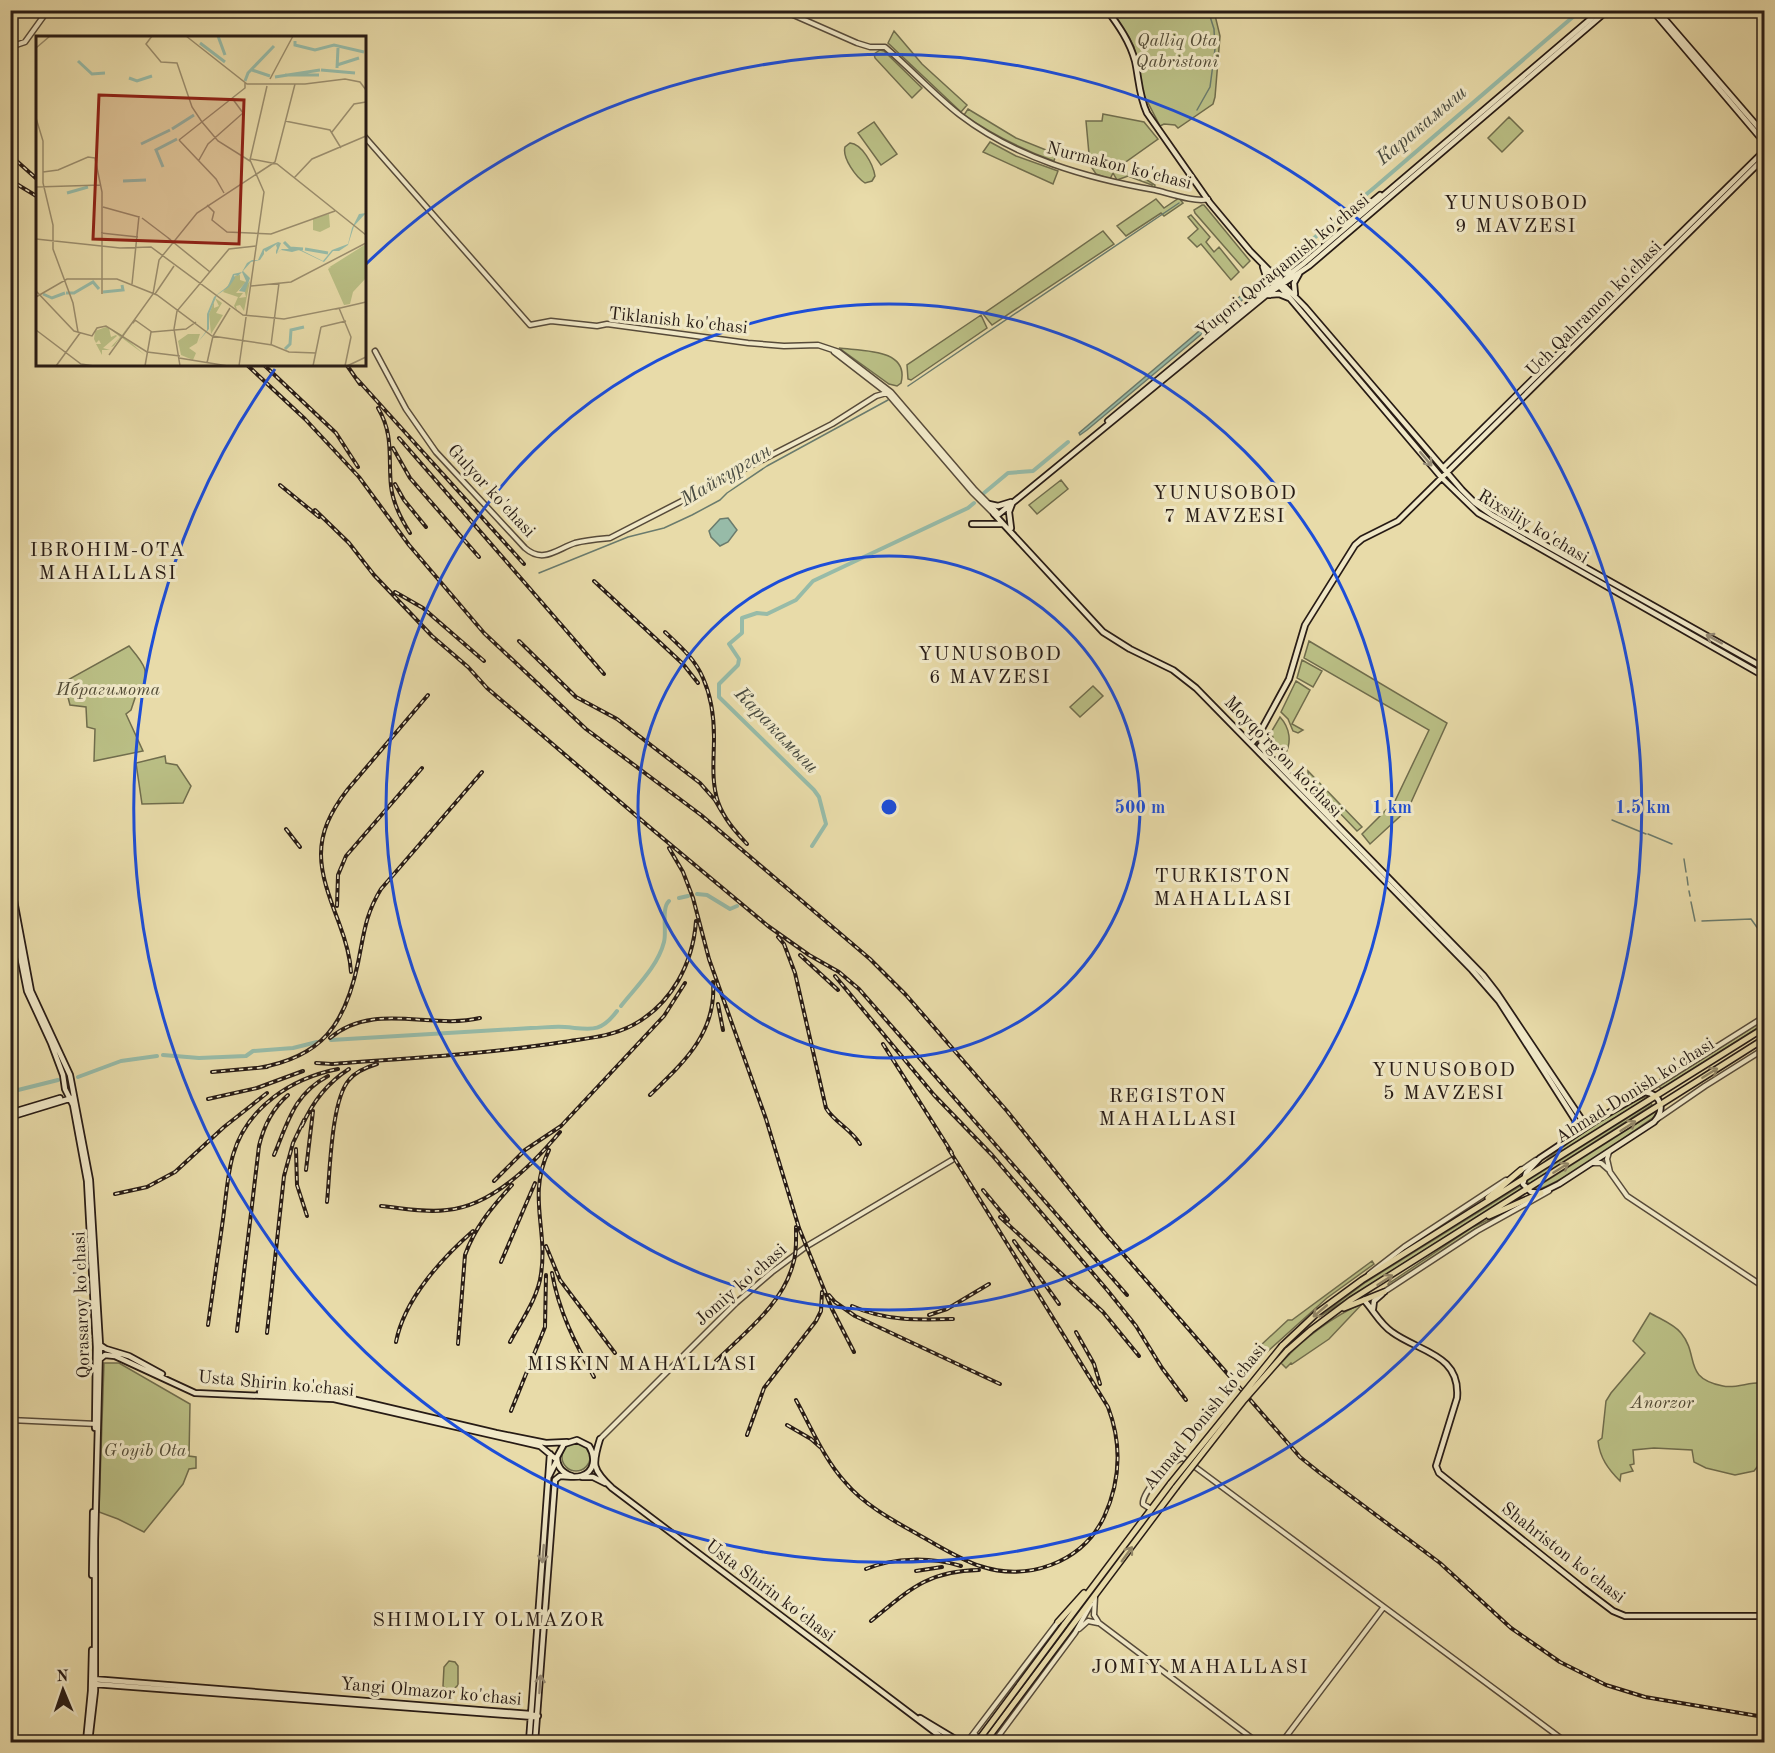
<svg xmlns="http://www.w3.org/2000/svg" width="1775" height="1753" viewBox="0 0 1775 1753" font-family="'Old Standard TT',serif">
  <rect width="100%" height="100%" fill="#e8dba9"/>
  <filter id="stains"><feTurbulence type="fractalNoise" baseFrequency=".00333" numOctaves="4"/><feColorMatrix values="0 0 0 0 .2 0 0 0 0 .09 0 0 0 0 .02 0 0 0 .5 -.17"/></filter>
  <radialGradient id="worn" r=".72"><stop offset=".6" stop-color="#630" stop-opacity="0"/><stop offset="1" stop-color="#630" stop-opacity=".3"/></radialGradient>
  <!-- green -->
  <path fill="#babf85" stroke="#706d4d" stroke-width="1.5" d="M1111 11H1214L1220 36 1215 97 1213 104 1178 128 1175 125 1164 124 1160 126 1143 93 1134 47 1129 37Z
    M894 31 922 64 967 105 961 112 888 43Z
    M880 50 884 51 922 88 912 98 875 58 874 54Z
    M968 109 1016 138 1056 154 1054 161C1021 149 992 134 964 115Z
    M1103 114 1144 122 1158 139 1123 164 1129 176 1147 180 1155 185 1154 189 1152 188V185L1128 176 1117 180 1113 173 1110 179 1096 174 1090 165 1086 121H1102Z
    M1509 117 1523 131 1502 152 1488 138Z
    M874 122 897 154 881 165 858 133Z
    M990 142 1016 156 1058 171 1053 184 983 152Z
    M850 143C862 144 873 164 875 176L872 181 865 183C856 177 842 158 845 147Z
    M1179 198 1183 203 1164 216 1161 213 1126 236 1117 226 1156 199 1164 208Z
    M1202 205H1204L1250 261 1243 268 1195 213 1194 210Z
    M1191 215 1210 237 1206 242 1214 252 1219 247 1239 272 1231 280 1201 244 1197 247 1188 238 1198 229 1188 217Z
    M1103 231 1114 244 992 325 983 314Z
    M981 315 987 328 911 380 908 379 907 365Z
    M839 348C861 351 910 348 901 383L897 386 889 384Z
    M1061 480 1068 489 1037 514 1029 505Z
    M1309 641 1447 723 1408 809 1370 844 1362 834 1395 801 1429 730 1304 658Z
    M129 646C144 664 151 670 140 693L137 692 131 710 126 714 143 751 94 761 95 729 87 727 86 707 70 705 64 682Z
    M1302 660 1322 671 1313 687 1297 678Z
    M1296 681 1310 690 1292 724 1303 730 1298 733 1293 731 1288 719 1281 712Z
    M1093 686 1103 696 1080 717 1070 707Z
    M1280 717C1290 728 1292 742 1285 755L1272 742 1273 737 1270 734Z
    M165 756 166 763 177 765 191 786 183 803 142 804 136 763Z
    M1308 771 1362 827 1357 831 1313 785 1315 783 1308 777Z
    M1764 1020V1024L1661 1089 1659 1086Z
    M1650 1096 1544 1162C1563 1146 1627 1099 1650 1096Z
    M1651 1103 1652 1105 1529 1184 1527 1181Z
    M1658 1110 1653 1118C1633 1131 1550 1193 1532 1190Z
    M1520 1186 1522 1188 1319 1317 1366 1282Z
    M1524 1203 1475 1229 1390 1286 1388 1284 1473 1227Z
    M1372 1261 1374 1264 1327 1298 1267 1352 1261 1345 1288 1320H1292Z
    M1363 1303 1329 1339 1292 1364 1291 1363 1286 1368 1281 1363C1303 1339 1333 1316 1363 1303Z
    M1650 1313C1660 1319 1674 1324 1681 1333 1700 1356 1682 1378 1723 1386 1736 1389 1751 1381 1764 1383V1458L1754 1471 1735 1475 1706 1468 1694 1462 1692 1450 1654 1448 1633 1450 1634 1464 1630 1465 1633 1471 1621 1474 1620 1481C1608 1469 1600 1458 1598 1441L1602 1438 1606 1401 1611 1393 1645 1353 1633 1341Z
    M104 1363H119L190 1404 189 1456 196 1457V1468L189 1469 183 1484 144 1532 118 1519 99 1512Z
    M562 1457a14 14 0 1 1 28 0a14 14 0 1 1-28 0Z
    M449 1661 455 1662 458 1666V1685L452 1691 446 1690 443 1686 444 1667Z"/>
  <!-- water -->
  <path fill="#97bba8" stroke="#6a7b6d" stroke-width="1.5" d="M1244 293 1247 296 1087 430 1080 435 1079 433Z
    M728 518 737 530 728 542 720 546 711 537 709 531 720 519Z"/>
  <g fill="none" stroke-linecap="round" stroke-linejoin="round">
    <!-- stream -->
    <path stroke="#6a7b6d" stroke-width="1.5" d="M1197 110 1210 87 1215 49 1214 29 1208 10
      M908 386 1179 203
      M539 573 628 537 664 528 692 515 720 500 727 493 767 466 888 400
      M1612 820 1646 834
      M1648 834 1672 844
      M1684 859 1686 872
      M1687 877 1688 885
      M1689 891 1690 896
      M1691 902 1695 921
      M1702 921 1751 919 1761 933"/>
    <!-- canal -->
    <path stroke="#97bba8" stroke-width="4" d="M1283 264 1375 187 1581 10
      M984 493 1008 473 1033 471 1068 442
      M812 846 826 824 819 797 814 790 719 697V684L738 665 739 659 729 644 742 633V618L757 613 767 614 796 600 813 581 968 508 974 503
      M697 894 707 895 730 909 737 906
      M679 898 688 896
      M621 1006C636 987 658 966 664 942 667 931 661 908 669 901
      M331 1040 531 1028C542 1028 553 1026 565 1027 590 1029 600 1034 617 1011
      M163 1055 199 1058 246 1056 253 1051 293 1048 317 1042
      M78 1077 121 1061 157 1056
      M10 1092 58 1080"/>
    <!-- tertiary casing -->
    <g stroke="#574b3a" stroke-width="7">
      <path id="tertiary" d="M782 10 857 43 870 47H885C911 69 933 94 960 115 1016 158 1086 178 1155 190 1168 193 1197 203 1208 199
        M10 47 25 42 48 10
        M364 136 530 325 551 321 597 326 607 324 748 343 784 346 818 345 839 352 891 392 975 490 997 512
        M375 351 406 409 436 452 525 548C543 564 557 549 575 543 586 540 599 539 610 538L832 424 876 396 890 392
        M834 352 887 393 972 492 994 514
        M1645 1092 1764 1017
        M1657 1119 1705 1086 1764 1049
        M1609 1152 1607 1159 1610 1172 1627 1196 1764 1287
        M1593 1163H1601L1609 1170
        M1520 1171 1536 1160
        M1369 1274 1404 1247 1506 1180
        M1384 1292 1477 1231 1549 1191
        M10 1420 97 1424
        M600 1439 736 1303 772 1272 807 1246 952 1160
        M1151 1509 1143 1504C1142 1492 1172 1459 1183 1458L1566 1742
        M1095 1597 1094 1615 1099 1623 1257 1742
        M1079 1629 1088 1621 1098 1623
        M974 1733 981 1742
        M967 1742 1058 1622
        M994 1742 1075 1633 1091 1604
        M1282 1742 1383 1608"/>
    </g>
    <!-- secondary casing -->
    <g stroke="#271b15" stroke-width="8">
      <path id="secondary" d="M1107 10C1119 26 1130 42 1135 61 1139 79 1139 96 1147 113L1210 203 1250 251 1305 307 1462 490 1475 503 1492 515 1764 668
        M1652 10 1764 142
        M1657 10 1764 134
        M1361 211 1380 195
        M1263 267 1267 279 1265 290
        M1272 271 1280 274 1289 272
        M1271 276 1442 478 1478 513 1764 676
        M1295 294 1294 283 1299 274
        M1268 295 1279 294 1289 298
        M1108 421 1243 309 1303 264 1601 10
        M1443 468 1764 151
        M989 504 998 506 1011 502
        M994 514 1103 632 1130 649 1173 670 1196 688 1472 970 1499 1001 1577 1123 1576 1132 1565 1141
        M999 514 1265 296 1309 266 1608 10
        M972 524H1002
        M1011 528 1009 512 1012 504
        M1251 744 1258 736 1289 679 1305 625 1355 545 1362 539 1398 521 1764 158
        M1260 746 1483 975 1497 993 1582 1120 1588 1122 1600 1118
        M10 879 31 991 70 1075 90 1180 100 1345 95 1541V1691L89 1742
        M10 905 27 991 51 1043 63 1075 65 1089 73 1105 87 1181 96 1347 95 1428
        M1645 1092C1662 1095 1665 1110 1654 1122L1559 1184 1541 1193 1531 1192 1523 1184 1526 1173 1540 1158 1600 1118Z
        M10 1113 60 1098
        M10 1117 72 1098
        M1364 1300C1374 1311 1380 1324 1392 1332 1419 1352 1461 1354 1457 1398L1436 1466 1439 1473 1584 1589 1613 1611 1625 1616H1764
        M1373 1309 1374 1301 1382 1294
        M100 1345 106 1349 129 1356 162 1374
        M100 1359 105 1355 115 1356 195 1393 334 1399 540 1446 557 1460 549 1476
        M260 1392 335 1395 496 1433 546 1443 567 1442
        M600 1439C592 1465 592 1469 612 1488L948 1742
        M582 1477H593L605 1483
        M92 1575 93 1512
        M92 1679 530 1714 538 1716
        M94 1684 534 1717
        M920 1718 960 1742
        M86 1742 91 1691 92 1650
        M529 1742 550 1454
        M535 1742 555 1480 560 1476C567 1476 575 1478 581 1476 595 1472 596 1457 589 1446L577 1440 564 1444 557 1457C557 1467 562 1473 572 1476"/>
    </g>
    <!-- primary casing -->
    <g stroke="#271b15" stroke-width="8">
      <path id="primary" d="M1488 1198 1521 1170
        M1489 1216 1541 1193
        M1344 1308 1384 1292
        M1282 1346 1317 1313 1362 1280 1764 1028
        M1287 1351 1311 1330 1351 1300 1764 1039
        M1058 1622 1084 1593
        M1064 1625 1171 1483
        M985 1742 1176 1487"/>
    </g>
    <!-- tertiary -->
    <use href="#tertiary" stroke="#f0e8c7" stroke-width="4"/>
    <!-- secondary -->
    <use href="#secondary" stroke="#f0e8c7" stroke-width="4.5"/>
    <!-- primary -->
    <use href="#primary" stroke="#e8dba9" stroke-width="5"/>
    <!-- rail casing -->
    <g stroke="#271b15" stroke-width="4">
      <path id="rail" d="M10 155 38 180
        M10 180 38 197
        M246 364 305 419 359 477 409 545 484 633 586 729 701 815 870 959 906 995 1007 1111 1104 1232 1300 1457 1320 1473 1440 1563 1511 1628 1560 1662 1606 1685 1645 1697 1764 1717
        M263 364 336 433 358 467
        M346 364 360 384
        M357 379 524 564
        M378 408C394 435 388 457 391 486 393 504 401 519 410 533
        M399 438 604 674
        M393 448 410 478 479 557
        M395 484 404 500 426 527
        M280 485 319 517
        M315 510 349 543 374 575 432 636 468 667 487 688 653 830 768 926 809 955 839 972 859 989 1127 1295
        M594 581 683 664 698 683
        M395 592 423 608 484 661
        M665 632C680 646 695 659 703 678 711 696 714 718 714 737 714 759 711 781 718 802 724 819 735 831 747 844
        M519 641 576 697 617 719 700 783 715 800 722 812
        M286 829 300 847
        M669 848 683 872 693 898 709 959 766 1119 799 1228 832 1309 854 1352
        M337 906 338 875 346 856 422 768
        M778 937 784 944 795 973 826 1108C834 1122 851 1129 860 1144
        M800 955 838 990
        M351 972C350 954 345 939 339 923 318 868 309 839 348 789L428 695
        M835 976 934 1095 992 1155 1108 1291 1136 1326 1162 1368 1186 1400
        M718 1004 723 1030
        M330 1038C374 1001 430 1030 480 1018
        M883 1044 952 1153
        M316 1063 332 1064C409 1058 487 1054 563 1042 588 1038 610 1037 633 1025 672 1004 693 963 696 921
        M258 1068C322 1057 345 1025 358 963 364 934 365 915 381 889L482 772
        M212 1072 267 1067
        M650 1095C683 1063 717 1033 713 982
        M208 1099 257 1088 303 1071
        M302 1126C312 1103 327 1083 349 1069
        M296 1149 297 1185 307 1216
        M274 1155C288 1122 294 1094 328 1076
        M306 1170 313 1111
        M494 1181 525 1150 561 1126 664 1016 685 983
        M983 1190 1008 1220
        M115 1194 147 1187 175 1172 224 1127 267 1093
        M327 1202C330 1173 331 1100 349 1080 356 1071 367 1067 377 1064
        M381 1206C402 1208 425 1213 447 1210 492 1206 532 1165 560 1132
        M1000 1217 1103 1312 1139 1356
        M1014 1241 1059 1304
        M546 1246 560 1280 615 1353
        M501 1262 535 1183
        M552 1273C559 1312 575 1343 594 1377
        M829 1295 835 1302 855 1316 1000 1384
        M852 1306C885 1321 918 1320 953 1319
        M929 1315 947 1309 989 1284
        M208 1325C213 1290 218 1254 223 1219 226 1198 227 1176 233 1155 247 1107 292 1078 338 1069
        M237 1331 259 1146C264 1125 272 1109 288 1095
        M1076 1332 1094 1364 1100 1384
        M267 1333 284 1176 293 1143 304 1120
        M396 1342C404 1300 441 1259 473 1231
        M510 1342C521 1321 538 1298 541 1274 548 1229 527 1195 549 1150
        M458 1344 465 1255C475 1227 492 1207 512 1185
        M716 1361C744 1333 783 1304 793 1264 797 1253 796 1240 796 1227
        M796 1400C811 1427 824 1459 845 1482 864 1505 894 1521 919 1535 939 1546 959 1559 980 1566 1027 1582 1082 1563 1104 1517 1121 1480 1122 1444 1108 1407L948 1148
        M511 1411 545 1327 546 1275
        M787 1425 811 1439 820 1447
        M747 1435 764 1388 816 1321 821 1311 822 1292
        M866 1569C895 1557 931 1557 961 1566
        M916 1571 942 1567
        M871 1621C909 1590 927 1571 979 1570"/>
    </g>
    <!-- rail -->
    <use href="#rail" stroke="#f0e8c7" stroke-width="1.5" stroke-dasharray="4.5" stroke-linecap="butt"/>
    <!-- primary-bridge casing -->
    <g stroke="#271b15" stroke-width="8" stroke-linecap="butt">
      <path id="primary-bridge" d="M1171 1483 1282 1346
        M1176 1487 1244 1400 1287 1351
        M977 1742 1064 1625"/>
    </g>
    <!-- primary-bridge -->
    <use href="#primary-bridge" stroke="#e8dba9" stroke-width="5"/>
  </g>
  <!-- one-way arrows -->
  <defs><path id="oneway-shaft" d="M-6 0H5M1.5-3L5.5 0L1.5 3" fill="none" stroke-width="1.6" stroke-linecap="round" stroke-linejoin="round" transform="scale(1.5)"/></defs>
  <g stroke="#968c77">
    <use href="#oneway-shaft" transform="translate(1426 459) rotate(50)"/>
    <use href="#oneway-shaft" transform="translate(1714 639) rotate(-151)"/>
    <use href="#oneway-shaft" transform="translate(543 1554) rotate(95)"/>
    <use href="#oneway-shaft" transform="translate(540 1684) rotate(-86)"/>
  </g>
  <g stroke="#918566">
    <use href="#oneway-shaft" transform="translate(1710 1073) rotate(-32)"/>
    <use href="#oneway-shaft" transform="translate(1628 1126) rotate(-33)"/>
    <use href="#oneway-shaft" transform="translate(1561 1168) rotate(-32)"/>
    <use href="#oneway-shaft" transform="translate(1385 1280) rotate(-33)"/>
    <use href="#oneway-shaft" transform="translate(1320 1311) rotate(140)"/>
    <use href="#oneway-shaft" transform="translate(1127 1554) rotate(-54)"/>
  </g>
  <!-- distance rings -->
  <g fill="none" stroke="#1d4ed8" stroke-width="3">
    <circle cx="889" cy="807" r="251"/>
    <circle cx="889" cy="807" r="503"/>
    <path d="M365 265A754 754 0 1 1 275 369"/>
  </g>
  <g text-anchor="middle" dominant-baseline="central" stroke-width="6" stroke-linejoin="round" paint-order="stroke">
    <!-- park labels -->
    <g font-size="18" font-style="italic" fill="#534c37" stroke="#f0e8c7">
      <text x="1177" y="41">Qalliq Ota<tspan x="1177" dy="21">Qabristoni</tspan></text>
      <text x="108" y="690">Ибрагимота</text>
      <text x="1662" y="1403">Anorzor</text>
      <text x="145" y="1451">G'oyib Ota</text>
    </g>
    <!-- street labels -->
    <g font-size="18" fill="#271b15" stroke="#f0e8c7">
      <text transform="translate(1119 166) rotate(14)">Nurmakon ko'chasi</text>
      <text transform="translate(1283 266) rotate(-39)">Yuqori Qoraqamish ko'chasi</text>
      <text transform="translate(1594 309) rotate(-45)">Uch Qahramon ko'chasi</text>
      <text transform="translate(678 321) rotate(6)">Tiklanish ko'chasi</text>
      <text transform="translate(491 491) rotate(47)">Gulyor ko'chasi</text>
      <text transform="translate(1533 527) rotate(31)">Rixsiliy ko'chasi</text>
      <text transform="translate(1283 757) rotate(46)">Moyqoʻrgʻon koʻchasi</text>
      <text transform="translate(1635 1091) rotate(-32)">Ahmad Donish ko'chasi</text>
      <text transform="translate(741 1285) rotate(-41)">Jomiy ko'chasi</text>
      <text transform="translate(82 1305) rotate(-92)">Qorasaroy ko'chasi</text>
      <text transform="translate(276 1384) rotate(5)">Usta Shirin ko'chasi</text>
      <text transform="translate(1205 1417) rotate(-51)">Ahmad Donish ko'chasi</text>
      <text transform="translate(1563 1553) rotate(38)">Shahriston ko'chasi</text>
      <text transform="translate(770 1591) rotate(37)">Usta Shirin ko'chasi</text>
      <text transform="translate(431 1692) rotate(5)">Yangi Olmazor ko'chasi</text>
    </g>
    <!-- water labels -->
    <g font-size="20" font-style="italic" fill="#494b41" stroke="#f0e8c7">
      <text transform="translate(1422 126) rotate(-40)">Каракамыш</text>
      <text transform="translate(726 476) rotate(-31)">Майкурган</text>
      <text transform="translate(776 731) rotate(46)">Каракамыш</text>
    </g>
    <!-- neighbourhood labels -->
    <g font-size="20" letter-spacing="1.5" fill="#271b15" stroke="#f0e8c7">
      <text x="1516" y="204">YUNUSOBOD<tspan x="1516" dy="23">9 MAVZESI</tspan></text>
      <text x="1225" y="494">YUNUSOBOD<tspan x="1225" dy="23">7 MAVZESI</tspan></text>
      <text x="108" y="551">IBROHIM-OTA<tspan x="108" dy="23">MAHALLASI</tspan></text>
      <text x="990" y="655">YUNUSOBOD<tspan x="990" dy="23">6 MAVZESI</tspan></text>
      <text x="1223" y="877">TURKISTON<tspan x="1223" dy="23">MAHALLASI</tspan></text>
      <text x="1444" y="1071">YUNUSOBOD<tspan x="1444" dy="23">5 MAVZESI</tspan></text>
      <text x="1168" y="1097">REGISTON<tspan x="1168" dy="23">MAHALLASI</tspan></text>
      <text x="642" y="1365">MISKIN MAHALLASI</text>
      <text x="489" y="1621">SHIMOLIY OLMAZOR</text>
      <text x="1200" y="1668">JOMIY MAHALLASI</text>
    </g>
  </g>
  <!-- overview -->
  <g transform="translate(36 36)">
    <rect width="330" height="330" fill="#e8dba9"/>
    <path d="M293 178 294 191 284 196 277 194V182ZM330 208V242L317 256 314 268 308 269 292 233 295 231 292 232ZM204 239V244L210 246 200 257H207L203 262 210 261 208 252 214 245 208 275 204 269 200 270 201 275 198 270 202 261 187 256 199 240ZM179 262 186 267 180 277 187 279 175 298 173 278 178 266V272L183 270ZM101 280 87 300 109 319 86 302 79 311 84 301 78 310 75 311 84 301 73 292 75 301 80 299 81 300 67 312 74 314H66V319L60 308H65L63 304 60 307 58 303 59 295 70 291H71L76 293 86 299 93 289 87 299ZM152 298H164L161 307 153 312 160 317 157 324 145 319 142 305Z" fill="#babf85"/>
    <path d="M330 177 318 190 312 209 303 215H297L288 226 263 214 256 216 245 214 240 218V215L241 212 240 209 242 207 230 216 228 214V218L224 224 215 226 207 235 214 242 209 256 203 255 210 245 206 236 202 240 198 239 199 242 193 251 181 259 173 278V293L162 306 171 294V278L178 261 192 250 197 238 206 236 211 227 216 224H222L227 213 242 206 245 207 241 217 246 213H263L287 225 296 214 312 208 316 192 323 178Z" fill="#97bba8"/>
    <path fill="none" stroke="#97bba8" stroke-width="3" d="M182 0 189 19M259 5V9L279 14 298 9 328 16M164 7 189 26M42 25 56 38 69 37M301 29 323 22M301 32 302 12M216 34 234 40M285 34 319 37M249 39H283M239 41 284 34M93 42 101 45 116 40M209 45 212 37 238 10M136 93 158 79M105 108 134 94M127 131 120 114 141 103M87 145 110 144M31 157 52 151M248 206 254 212 267 213M269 213 292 217M67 256 87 254 86 249M30 257H38L57 246 63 253M7 258 16 262 29 257M249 313 254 308 255 294 268 291"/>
    <path fill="none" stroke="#9b8e6e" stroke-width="1.5" d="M116 0 110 8 125 26 141 27 156 71 166 86 182 105 214 125M150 0 211 48H269L309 43 324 46 330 54M0 12 14 0M234 43 257 0M0 82 7 105V147L17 189V213L37 267 42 296M249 85 294 94 305 112M296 96 318 68 330 66M143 104 209 52V47M143 104 180 143 188 157M59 122 66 156V258M215 123 241 128 330 199M163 124 172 108 207 77 196 62M7 136 22 134 52 121 59 122M258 142 276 123 330 100M0 151 65 149M171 169 178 176 176 184 191 196 235 198 299 175M67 171 103 181M106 182 135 204M65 197 102 201M132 202 174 236M0 203 84 212 115 211 207 279 248 283 303 272 315 301 309 330M96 248 103 180M215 250 255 246 330 207M0 255 38 295 56 300 61 292 70 290 111 316 144 320M119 258 138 230M0 261 31 243H81L121 259 176 300 236 309 253 316 280 317M300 273 330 266M97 287 99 284 116 296 150 293 160 286M285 291 310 285M0 294 45 328 58 330M235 309 243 247M73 319 117 258 123 224 161 177 239 126 259 48M143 322 192 330M171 327 177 300 194 272M20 330 44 297M109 330 115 296M144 330 138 293 141 275 193 213 221 210M203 330 228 156 214 124 231 50M277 330 285 291M311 330 330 321"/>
    <path fill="#8f2418" fill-opacity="0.15" stroke="#8f2418" stroke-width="3" d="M63 59 208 64 203 208 57 203Z"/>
    <rect width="330" height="330" fill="none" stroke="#271b15" stroke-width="3"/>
  </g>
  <circle cx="889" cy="807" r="9" fill="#1d4ed8" stroke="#f0e8c7" stroke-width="3"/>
  <g font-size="18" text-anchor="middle" font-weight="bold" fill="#1d4ed8" stroke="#f0e8c7" stroke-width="6" stroke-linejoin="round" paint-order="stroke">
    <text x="1140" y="813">500 m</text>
    <text x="1392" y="813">1 km</text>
    <text x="1643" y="813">1.5 km</text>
  </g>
  <!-- margin -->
  <rect width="1775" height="1753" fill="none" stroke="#e8dba9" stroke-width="36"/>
  <rect x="12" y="12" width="1751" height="1729" fill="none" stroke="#271b15" stroke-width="3"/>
  <rect x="18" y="18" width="1739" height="1717" fill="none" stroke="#271b15" stroke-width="1.5"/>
  <!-- north arrow -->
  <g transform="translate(63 1690) rotate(358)" stroke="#f0e8c7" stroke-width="4.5" paint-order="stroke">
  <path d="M0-4.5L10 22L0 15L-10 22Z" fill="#271b15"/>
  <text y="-9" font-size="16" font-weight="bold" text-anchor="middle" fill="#271b15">N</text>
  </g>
  <rect width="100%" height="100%" filter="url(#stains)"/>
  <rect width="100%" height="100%" fill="url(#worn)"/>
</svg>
